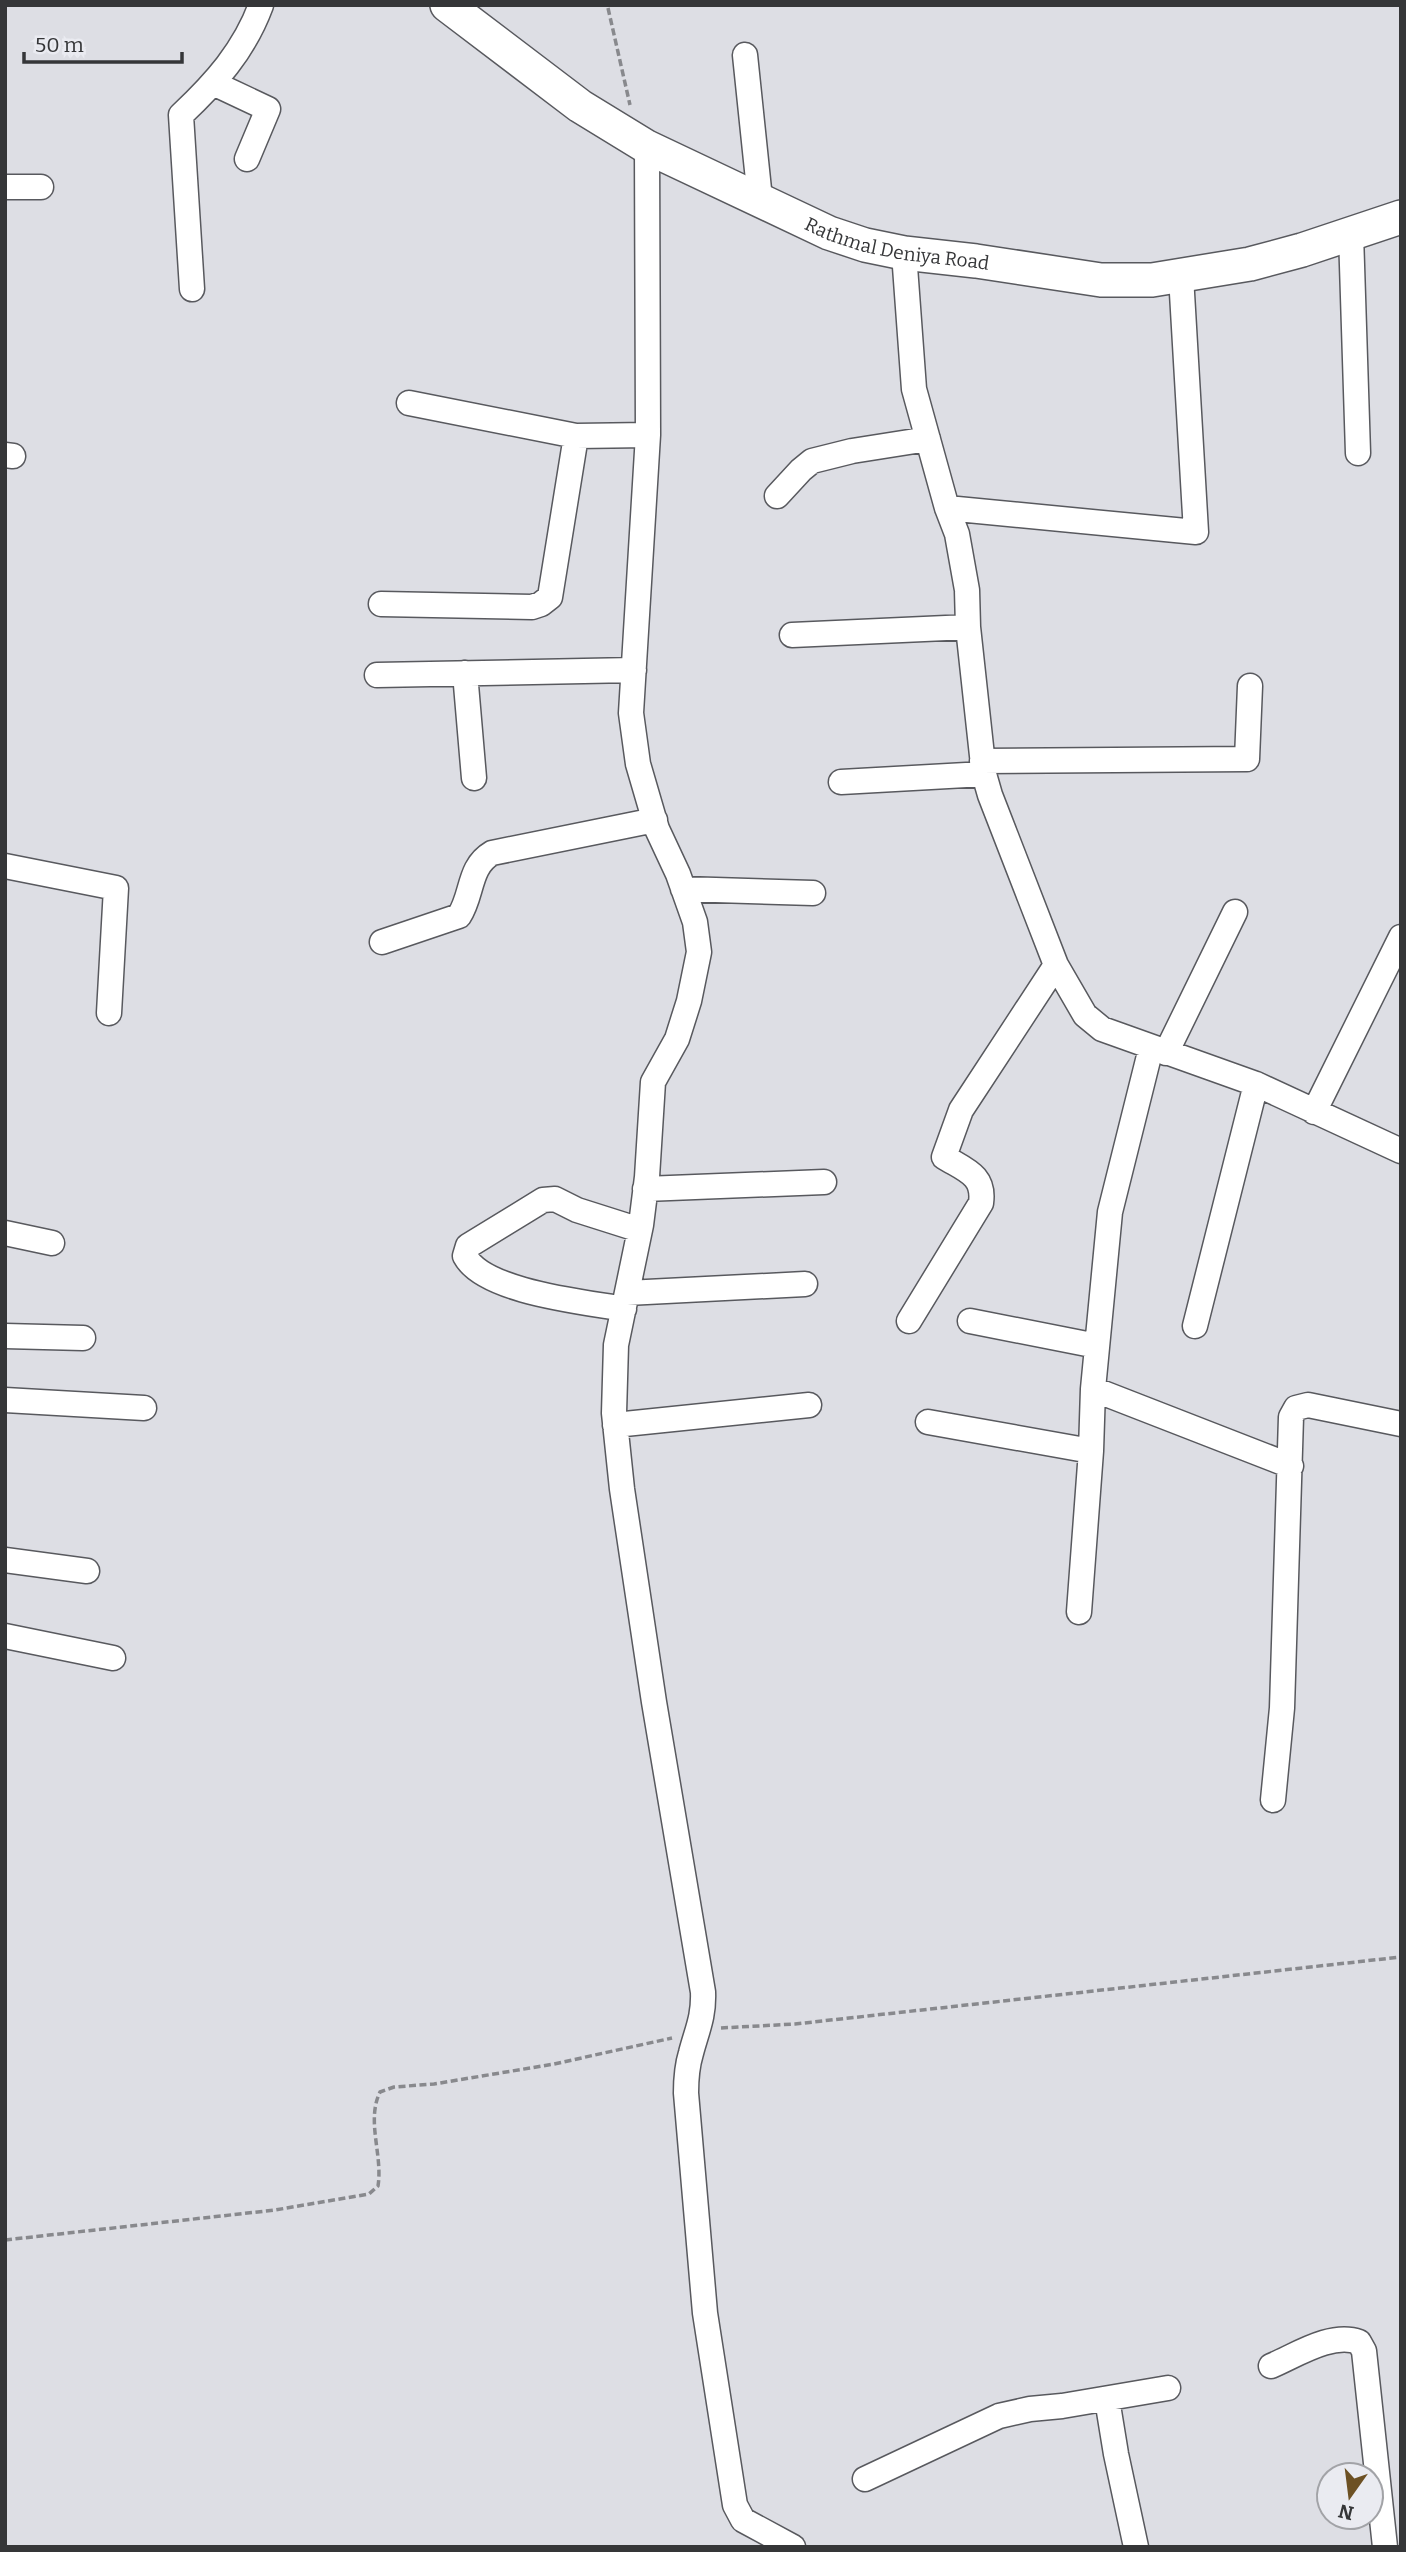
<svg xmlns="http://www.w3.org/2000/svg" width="1406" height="2552" viewBox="0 0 1406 2552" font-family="Bitter,serif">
  <rect width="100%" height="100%" fill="#dddee4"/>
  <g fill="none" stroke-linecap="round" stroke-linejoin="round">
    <!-- street casing -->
    <g stroke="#58595e" stroke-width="27">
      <path id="street" d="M745 55 760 199
        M215 84 268 109 247 159
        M647 147 648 435 631 713 638 764 657 829 678 874 695 922 699 952 689 1001 677 1039 653 1082 647 1177 641 1225 616 1345 614 1413 622 1489 654 1702 703 1992C704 2017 697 2030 691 2053 687 2066 686 2079 686 2093L705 2313 735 2505 743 2520 793 2547
        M5 187H41
        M1351 234 1358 453
        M904 253 914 389 947 508 957 534 967 590 968 627 984 774 990 795 1056 965 1085 1015 1102 1029 1256 1084 1401 1151
        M192 289 181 115C215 83 244 51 261 5
        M409 403 576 436
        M5 455 13 456
        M777 496 801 470 812 461 852 451 928 439
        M947 508 1196 532 1181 276
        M381 604 532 607 541 604 550 597 576 436 648 435
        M792 635 968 627
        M465 673 474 778
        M377 675 634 670
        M982 761 1247 759 1250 686
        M841 782 984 774
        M5 866 116 888 109 1013
        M683 889 813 893
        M382 942 459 916C473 895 468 867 492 853L655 820
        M1166 1053 1235 912
        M1314 1112 1401 937
        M645 1189 824 1182
        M5 1233 52 1243
        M627 1293 805 1284
        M624 1309C585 1302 484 1292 465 1256L468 1246 543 1200 555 1199 577 1210 640 1230
        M909 1321 981 1203C985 1175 965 1170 944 1157L961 1110 1056 965
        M970 1321 1097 1346
        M1195 1326 1256 1084
        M5 1336 83 1338
        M1093 1389 1291 1466
        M5 1400 144 1408
        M928 1422 1091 1451
        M615 1425 809 1405
        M5 1560 87 1571
        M1079 1612 1091 1451 1093 1389 1110 1212 1151 1048
        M5 1636 113 1658
        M1273 1800 1282 1708 1291 1417 1296 1408 1308 1405 1401 1424
        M1271 2366C1297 2355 1331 2332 1359 2342L1364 2351 1385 2547
        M1107 2399 1116 2454 1136 2547
        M865 2479 999 2416 1030 2409 1062 2406 1168 2388"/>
    </g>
    <!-- secondary casing -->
    <g stroke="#58595e" stroke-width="36">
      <g id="secondary">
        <path id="s1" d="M447 5 580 106 647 147 829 233 865 245 904 253 976 261 1101 280H1152L1250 264 1302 250 1401 217"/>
      </g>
    </g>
    <!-- path -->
    <path stroke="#88898d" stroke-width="3.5" stroke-dasharray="7 3.5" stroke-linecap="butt" d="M608 8 630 105
      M721 2028 795 2024 1401 1957
      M5 2240 275 2210 369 2194 378 2186C383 2155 366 2121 380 2092L394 2087 434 2084 554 2064 672 2038"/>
    <!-- street -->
    <use href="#street" stroke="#fff" stroke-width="24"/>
    <!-- secondary -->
    <use href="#secondary" stroke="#fff" stroke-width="33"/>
  </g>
  <g text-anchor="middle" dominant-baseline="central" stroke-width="5" stroke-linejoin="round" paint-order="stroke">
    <!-- street labels -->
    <g font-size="19" fill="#353638" stroke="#eaebf1">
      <text stroke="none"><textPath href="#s1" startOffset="516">Rathmal Deniya Road</textPath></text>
    </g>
  </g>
  <!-- border -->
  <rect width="1406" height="2552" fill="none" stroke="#353638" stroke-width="14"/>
  <!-- north arrow -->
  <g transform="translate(1350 2496) rotate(194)"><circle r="33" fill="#eaebf1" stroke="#a2a3a7" stroke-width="2"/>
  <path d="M0-5L12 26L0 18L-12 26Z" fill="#6d5124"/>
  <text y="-10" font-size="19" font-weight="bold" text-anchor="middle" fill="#353638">N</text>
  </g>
  <!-- scale -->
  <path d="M24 52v10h158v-10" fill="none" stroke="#353638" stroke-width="3.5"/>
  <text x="35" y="52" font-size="21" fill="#353638" stroke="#eaebf1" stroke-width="5" paint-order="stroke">50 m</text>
</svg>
